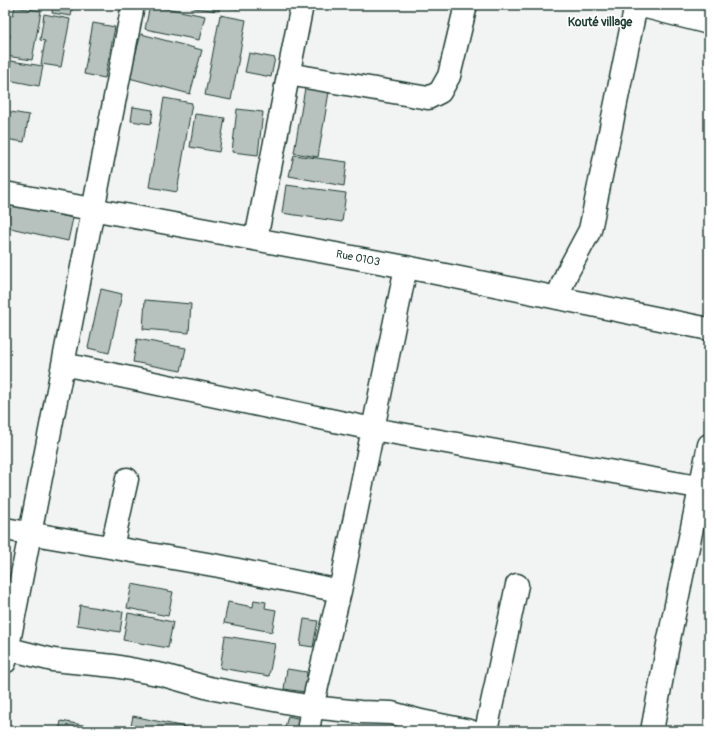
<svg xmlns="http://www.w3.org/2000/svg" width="714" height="736" viewBox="0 0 714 736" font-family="Pangolin,sans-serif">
  <rect width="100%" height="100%" fill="#f2f3f3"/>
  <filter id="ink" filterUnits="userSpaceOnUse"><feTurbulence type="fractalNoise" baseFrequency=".025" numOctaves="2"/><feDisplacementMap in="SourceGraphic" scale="8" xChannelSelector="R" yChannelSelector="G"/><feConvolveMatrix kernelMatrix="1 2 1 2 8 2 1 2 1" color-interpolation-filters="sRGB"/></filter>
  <g filter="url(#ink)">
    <!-- building -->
    <path fill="#b7c1bd" stroke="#1f3d34" d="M53 5H73L71 16 52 13Z
      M150 5 205 16 199 40 145 29Z
      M195 5H220L219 11 194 8Z
      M223 5H239L238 9 223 7Z
      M15 7 41 11 32 60 6 56 10 35 5 34V28L7 14 13 15Z
      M44 14 70 19 61 67 41 64 45 41 40 40Z
      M220 15 246 20 231 100 205 95Z
      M93 23 115 27 105 78 84 74Z
      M141 34 202 50 190 94 129 78Z
      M249 53 275 58 271 77 245 72Z
      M11 61 43 66 39 86 8 80Z
      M305 88 329 92 318 157 294 153Z
      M164 98 192 103 177 192 149 187Z
      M133 107 153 110 151 124 131 121Z
      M237 109 263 112 258 155 232 152Z
      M5 111 29 115 24 142 5 139Z
      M195 114 225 118 219 152 190 147Z
      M294 155 347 162 344 186 289 176Z
      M286 185 346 193 342 222 282 213Z
      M11 204 73 218 68 241 6 227Z
      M101 289 122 294 109 353 88 348Z
      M145 300 191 304 189 333 143 329Z
      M137 339 186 348 181 371 133 362Z
      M132 584 173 592 168 616 127 608Z
      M254 600 266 602 265 608 276 610 272 632 224 623 228 602 253 607Z
      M80 605 123 612 120 632 77 625Z
      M128 613 173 622 168 648 123 640Z
      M304 619 318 621 313 647 300 645Z
      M225 636 275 644 269 676 220 668Z
      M287 669 307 672 305 692 284 689Z
      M133 716 199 730V731H130Z
      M288 716 301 719 298 731H284Z
      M61 721 115 731H59Z"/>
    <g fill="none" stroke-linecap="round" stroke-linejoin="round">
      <!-- minor casing -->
      <g stroke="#1f3d34" stroke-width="25">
        <path id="minor" d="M638 5 709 23
          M288 74 428 98 440 92 449 76 466 5
          M5 193 406 267 709 329
          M256 239 302 5
          M557 298 567 273 590 230 636 5
          M63 364 373 429 709 489
          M5 529 219 566 340 591
          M112 547 127 479
          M5 648 53 660 114 666 163 675 209 688 312 707 360 712 392 713 421 721 470 731
          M5 662 133 5
          M308 731 312 707 340 591 406 267
          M486 731 517 585
          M652 731 669 639 709 445"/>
      </g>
      <!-- minor -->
      <use href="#minor" stroke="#fff" stroke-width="22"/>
    </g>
  </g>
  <g text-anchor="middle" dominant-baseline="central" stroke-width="3.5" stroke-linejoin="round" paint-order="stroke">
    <!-- street labels -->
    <g font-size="11" fill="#1f3d34" stroke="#fff">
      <text transform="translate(358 258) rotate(11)">Rue O103</text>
    </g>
    <!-- neighbourhood labels -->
    <g font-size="12" font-weight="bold" fill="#1f3d34" stroke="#fff">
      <text x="600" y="22">Kouté village</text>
    </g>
  </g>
  <!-- margin -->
  <rect width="714" height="736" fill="none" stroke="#fff" stroke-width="20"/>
  <rect x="10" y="10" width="694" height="716" fill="none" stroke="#1f3d34" stroke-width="1.5" filter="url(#ink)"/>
</svg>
